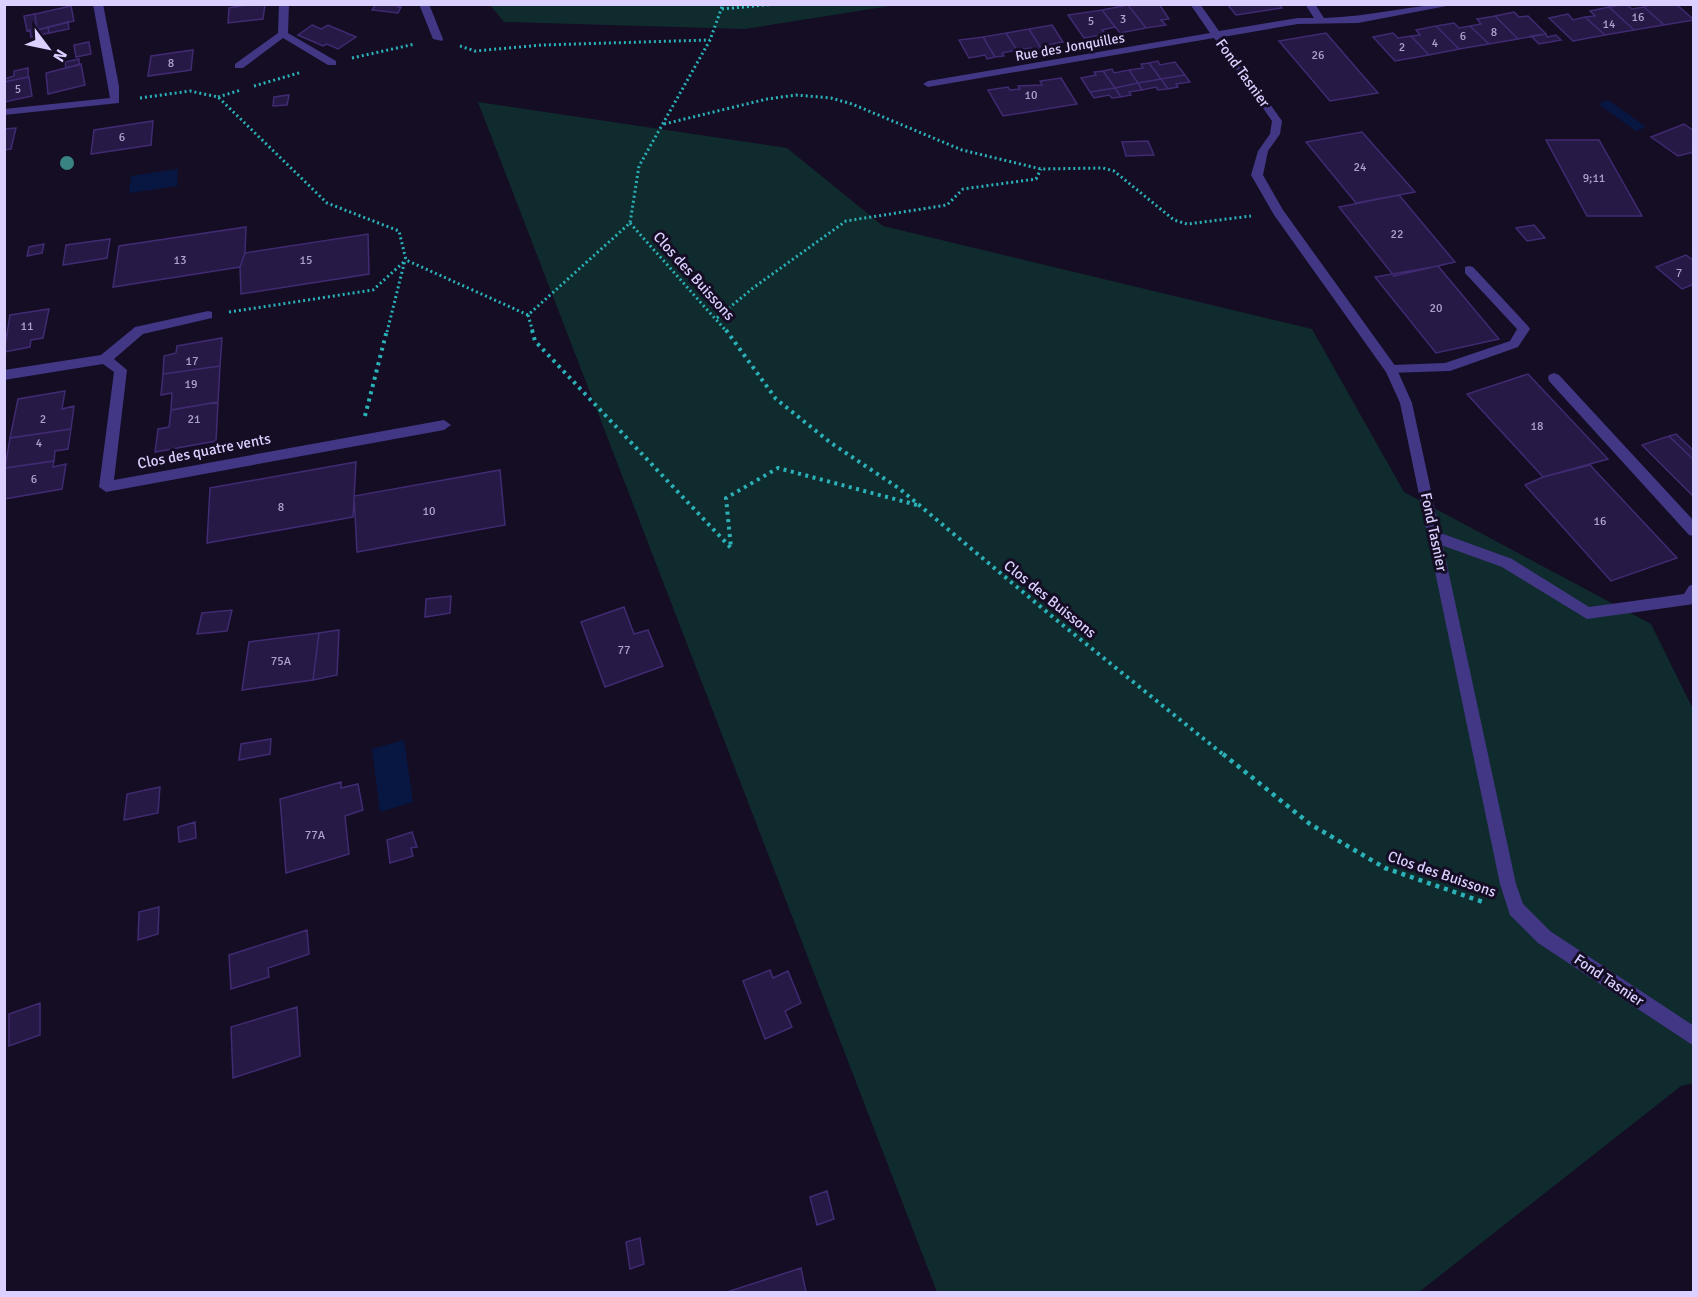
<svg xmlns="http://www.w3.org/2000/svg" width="1698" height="1297" viewBox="0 0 1698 1297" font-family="Signika,sans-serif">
  <rect width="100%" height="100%" fill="#140d24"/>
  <!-- green -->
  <path fill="#102b2e" d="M490 5H896L745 29 504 22Z
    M478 102 787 148 883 226 1312 329 1404 492 1651 624 1693 709V1083L1681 1086 1419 1292H937Z"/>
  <!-- water -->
  <path fill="#081742" d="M1608 100 1646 127 1636 131 1598 104Z
    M178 169 177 186 129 193 131 176Z
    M404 740 413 802 380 812 372 749Z"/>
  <!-- building -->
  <path fill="#271945" stroke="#402a72" stroke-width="1.5" d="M251 4H265L263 19 228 23 229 8Z
    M376 4H400L398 7H401L398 13 372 10Z
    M1159 4 1169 19 1161 20 1166 25 1146 28 1128 5Z
    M1227 4H1279L1282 8 1236 15Z
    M1626 4 1632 9 1644 7 1664 25 1634 30 1609 7Z
    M1653 4H1676L1694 20 1664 25 1644 7Z
    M1128 5 1146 28 1120 33 1102 10Z
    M71 6 74 21 37 30 35 14Z
    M1609 7 1634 30 1605 35 1585 17 1595 16 1590 11Z
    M1102 10 1115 27 1102 30 1106 34 1084 38 1068 15Z
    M1514 12 1519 17 1528 16 1546 34 1518 39 1495 16Z
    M35 14 37 30 48 27 49 33 31 37 30 30 27 31 24 16Z
    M1568 14 1573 20 1585 17 1605 35 1573 41 1549 18Z
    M1495 16 1518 39 1489 44 1470 26 1481 24 1477 19Z
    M68 22 69 29 49 33 48 27Z
    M1454 23 1459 28 1470 26 1489 44 1459 49 1436 26Z
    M312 25 321 29 328 25 356 37 338 49 327 44 323 46 298 35Z
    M1052 25 1063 42 1048 45 1050 48 1042 50 1029 29Z
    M1436 26 1459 49 1429 55 1411 36 1420 35 1416 30Z
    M1029 29 1042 50 1033 51 1031 48 1017 50 1006 33Z
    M1006 33 1017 50 1002 53 1004 56 995 57 983 37Z
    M1326 33 1358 70 1378 93 1330 101 1279 41Z
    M1393 33 1398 38 1411 36 1429 55 1395 61 1373 37Z
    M1546 34 1547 37 1556 35 1561 40 1539 44 1531 36Z
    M983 37 995 57 987 59 985 55 969 58 959 40Z
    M89 42 91 54 76 57 74 45Z
    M193 50 191 70 148 76 151 56Z
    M79 59V65L66 68 65 62Z
    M1158 61 1160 65 1175 62 1185 75 1161 79 1149 63Z
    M1149 63 1161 79 1138 83 1129 70 1143 68 1141 64Z
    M81 64 85 85 48 94 46 73Z
    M28 68V77L4 82V79L14 76V71Z
    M1112 69 1114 73 1129 70 1138 83 1115 88 1103 71Z
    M1103 71 1115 88 1090 92 1081 78 1096 75 1094 72Z
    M1185 75 1190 82 1176 84 1178 87 1168 89 1161 79Z
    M29 77 32 96 4 102V82Z
    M1061 78 1077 104 1003 116 988 90 1008 87 1010 90 1020 89 1018 86 1042 85 1040 81Z
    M1161 79 1168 89 1158 90 1156 87 1142 90 1138 83Z
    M1138 83 1142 90 1129 92 1131 95 1121 97 1115 88Z
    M1115 88 1121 97 1112 98 1109 95 1094 98 1090 92Z
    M289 95 287 105 273 106 274 97Z
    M153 121 151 145 91 154 94 130Z
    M1684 124 1694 131V152L1678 156 1651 137Z
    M16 128 11 149 4 150V129Z
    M1362 132 1415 192 1356 203 1306 142Z
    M1546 140H1599L1642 216H1587Z
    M1148 141 1154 155 1126 156 1122 142Z
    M1399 195 1455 262 1394 276 1339 207Z
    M1534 225 1545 238 1527 241 1516 228Z
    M246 227 245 253 240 267 113 287 119 246Z
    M368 234 369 274 241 294 240 267 245 253Z
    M110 239 107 258 63 265 66 245Z
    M44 244 42 253 27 256 29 247Z
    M1686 255 1694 261V284L1682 289 1656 267Z
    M1438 266 1499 339 1436 353 1375 277Z
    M49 309 43 338 31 340 30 347 4 352 10 315Z
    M222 338 220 366 163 374 164 356 176 353 177 346Z
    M220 366 218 402 171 410 172 393 161 395 163 374Z
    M1528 374 1608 459 1543 477 1467 394Z
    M65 391 62 409 74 406 71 429 10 438 18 399Z
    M218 402 216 441 155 452 158 429 169 427 171 410Z
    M71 429 68 449 55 451 54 461 5 468 10 438Z
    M1676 434 1694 451V460L1669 436Z
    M1669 436 1694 460V497L1642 445Z
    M54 461 53 467 66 464 62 489 4 499 5 468Z
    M356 462 353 517 207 543 210 488Z
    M1590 465 1677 558 1611 581 1525 485 1543 477Z
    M500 470 505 525 357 552 354 496Z
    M451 596 450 613 425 617 426 599Z
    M624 607 634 634 648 630 663 666 605 687 581 622Z
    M232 610 227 631 197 634 202 613Z
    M339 630 337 675 313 680 319 633Z
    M319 633 313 680 242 690 249 642Z
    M271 739 270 754 239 760 241 744Z
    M341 782V788L358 784 363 810 345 816 349 854 286 873 280 799Z
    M160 787 158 813 124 820 127 794Z
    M195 822 196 838 179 842 178 827Z
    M412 832 417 847 411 848 413 856 390 863 387 840Z
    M159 907 158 934 138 940 139 912Z
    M307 930 309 954 268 968 269 977 231 989 229 955Z
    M770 970 773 978 788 971 801 1003 785 1011 792 1027 765 1039 743 981Z
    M40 1003V1035L9 1046V1014Z
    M297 1007 300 1056 233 1078 231 1027Z
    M827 1191 834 1219 817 1225 810 1197Z
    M640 1238 644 1264 630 1269 626 1242Z
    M801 1268 806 1292H727Z"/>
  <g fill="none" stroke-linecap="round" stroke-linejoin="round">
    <!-- path-far2 -->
    <path stroke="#2bb1b8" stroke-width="3" stroke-dasharray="2 3" stroke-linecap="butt" d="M722 9 776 4
      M460 46 475 51 542 45 710 40
      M352 58 415 44
      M254 86 302 72
      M218 97 241 90
      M140 98 190 91 218 97 327 203 399 231 406 260 528 315 630 223 639 166 710 40 723 4
      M664 124 767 99 796 95 831 98 852 104 962 150 1041 169 1103 168 1114 171 1174 220 1187 224 1251 216
      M630 223 727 332
      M229 312 373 290 406 260
      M528 315 533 332
      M717 318 753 288 846 221 947 205 963 189 1036 179 1041 169
      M387 332 405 260"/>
    <!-- path-far1 -->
    <path stroke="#2bb1b8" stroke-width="4" stroke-dasharray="3 4.5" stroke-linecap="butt" d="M532 330 535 341 731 548 726 498 778 468 917 505
      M726 330 776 399 831 443 900 489 1054 618 1225 756
      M365 416 387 330"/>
    <!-- path -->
    <path stroke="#2bb1b8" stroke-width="4.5" stroke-dasharray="4 5" stroke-linecap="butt" d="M1223 754 1310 824 1385 868 1486 903"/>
    <!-- service -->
    <path fill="#423784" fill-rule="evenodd" d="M1469 266 1473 267 1528 326 1530 329 1518 347 1450 371 1388 373 1386 370 1388 367 1392 365 1445 363 1510 341 1517 329 1465 273V267Z
      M1554 373 1559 375 1694 521V536L1689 535 1549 381 1548 378 1549 375Z
      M1435 531 1512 559 1589 607 1684 594 1689 586 1694 584V604L1587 619 1502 567 1430 541 1428 537 1430 533Z"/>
    <!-- minor -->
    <path fill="#423784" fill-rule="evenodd" d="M93 4H103L119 86V103L4 115V109L110 98Z
      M279 4H289L288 33 336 61V65H328L283 38 243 68H235V64L278 33Z
      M419 4H429L443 39 442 41 433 39Z
      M1190 4H1200L1219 31 1298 18H1314L1305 4H1315L1324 18C1369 17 1412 4 1457 4L1358 23 1298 24 1223 37 1282 121 1280 134 1268 151 1263 175 1283 210 1396 367 1412 403 1516 884 1523 904 1550 931 1694 1026V1046L1538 943 1510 915 1500 884 1400 403 1386 372 1274 215 1251 175 1258 151 1270 134 1272 121 1214 38 928 87 923 84 928 81 1210 33Z
      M208 311 212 312V318L143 334 114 359 127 370 114 480 444 420 451 425 444 430 106 492 99 487 114 372 103 364 4 380V370L101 355 135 327Z"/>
  </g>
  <!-- trees -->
  <circle fill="#398383" cx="67" cy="163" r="7"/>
  <g text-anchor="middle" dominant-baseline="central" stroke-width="6" stroke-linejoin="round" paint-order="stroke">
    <!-- number labels -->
    <g font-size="12" fill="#aea2d0">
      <text x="1638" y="17">16</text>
      <text x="1123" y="19">3</text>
      <text x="1091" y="21">5</text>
      <text x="1609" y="24">14</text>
      <text x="1494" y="32">8</text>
      <text x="1463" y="36">6</text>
      <text x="1435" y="43">4</text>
      <text x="1402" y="47">2</text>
      <text x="1318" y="55">26</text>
      <text x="171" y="63">8</text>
      <text x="18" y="89">5</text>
      <text x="1031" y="95">10</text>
      <text x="122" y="137">6</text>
      <text x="1360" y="167">24</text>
      <text x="1594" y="178">9;11</text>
      <text x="1397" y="234">22</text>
      <text x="180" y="260">13</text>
      <text x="306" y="260">15</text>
      <text x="1679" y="273">7</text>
      <text x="1436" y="308">20</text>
      <text x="27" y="326">11</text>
      <text x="192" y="361">17</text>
      <text x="191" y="384">19</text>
      <text x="43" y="419">2</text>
      <text x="194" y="419">21</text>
      <text x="1537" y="426">18</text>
      <text x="39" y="443">4</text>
      <text x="34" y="479">6</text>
      <text x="281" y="507">8</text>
      <text x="429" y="511">10</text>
      <text x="1600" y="521">16</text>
      <text x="624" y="650">77</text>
      <text x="281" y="661">75A</text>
      <text x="315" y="835">77A</text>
    </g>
    <!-- far-street labels -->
    <g font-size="14" fill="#dbd0ff" stroke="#140d24">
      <text transform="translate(1070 47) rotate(-10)">Rue des Jonquilles</text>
    </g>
    <!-- street labels -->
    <g font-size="15" fill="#dbd0ff" stroke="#140d24">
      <text transform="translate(1243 73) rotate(54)">Fond Tasnier</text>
      <text transform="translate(694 276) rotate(48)">Clos des Buissons</text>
      <text transform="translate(204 451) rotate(-11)">Clos des quatre vents</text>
      <text transform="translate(1434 532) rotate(78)">Fond Tasnier</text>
      <text transform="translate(1050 599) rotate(39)">Clos des Buissons</text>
      <text transform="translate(1442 874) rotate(19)">Clos des Buissons</text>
      <text transform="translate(1609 980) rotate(34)">Fond Tasnier</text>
    </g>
  </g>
  <!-- border -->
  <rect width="1698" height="1297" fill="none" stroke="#dbd0ff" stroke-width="12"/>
  <!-- north arrow -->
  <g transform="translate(48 48) rotate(122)" stroke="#140d24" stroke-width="4.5" paint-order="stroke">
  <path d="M0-4.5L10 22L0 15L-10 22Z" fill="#dbd0ff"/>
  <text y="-9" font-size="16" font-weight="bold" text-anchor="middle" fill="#dbd0ff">N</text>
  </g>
</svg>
